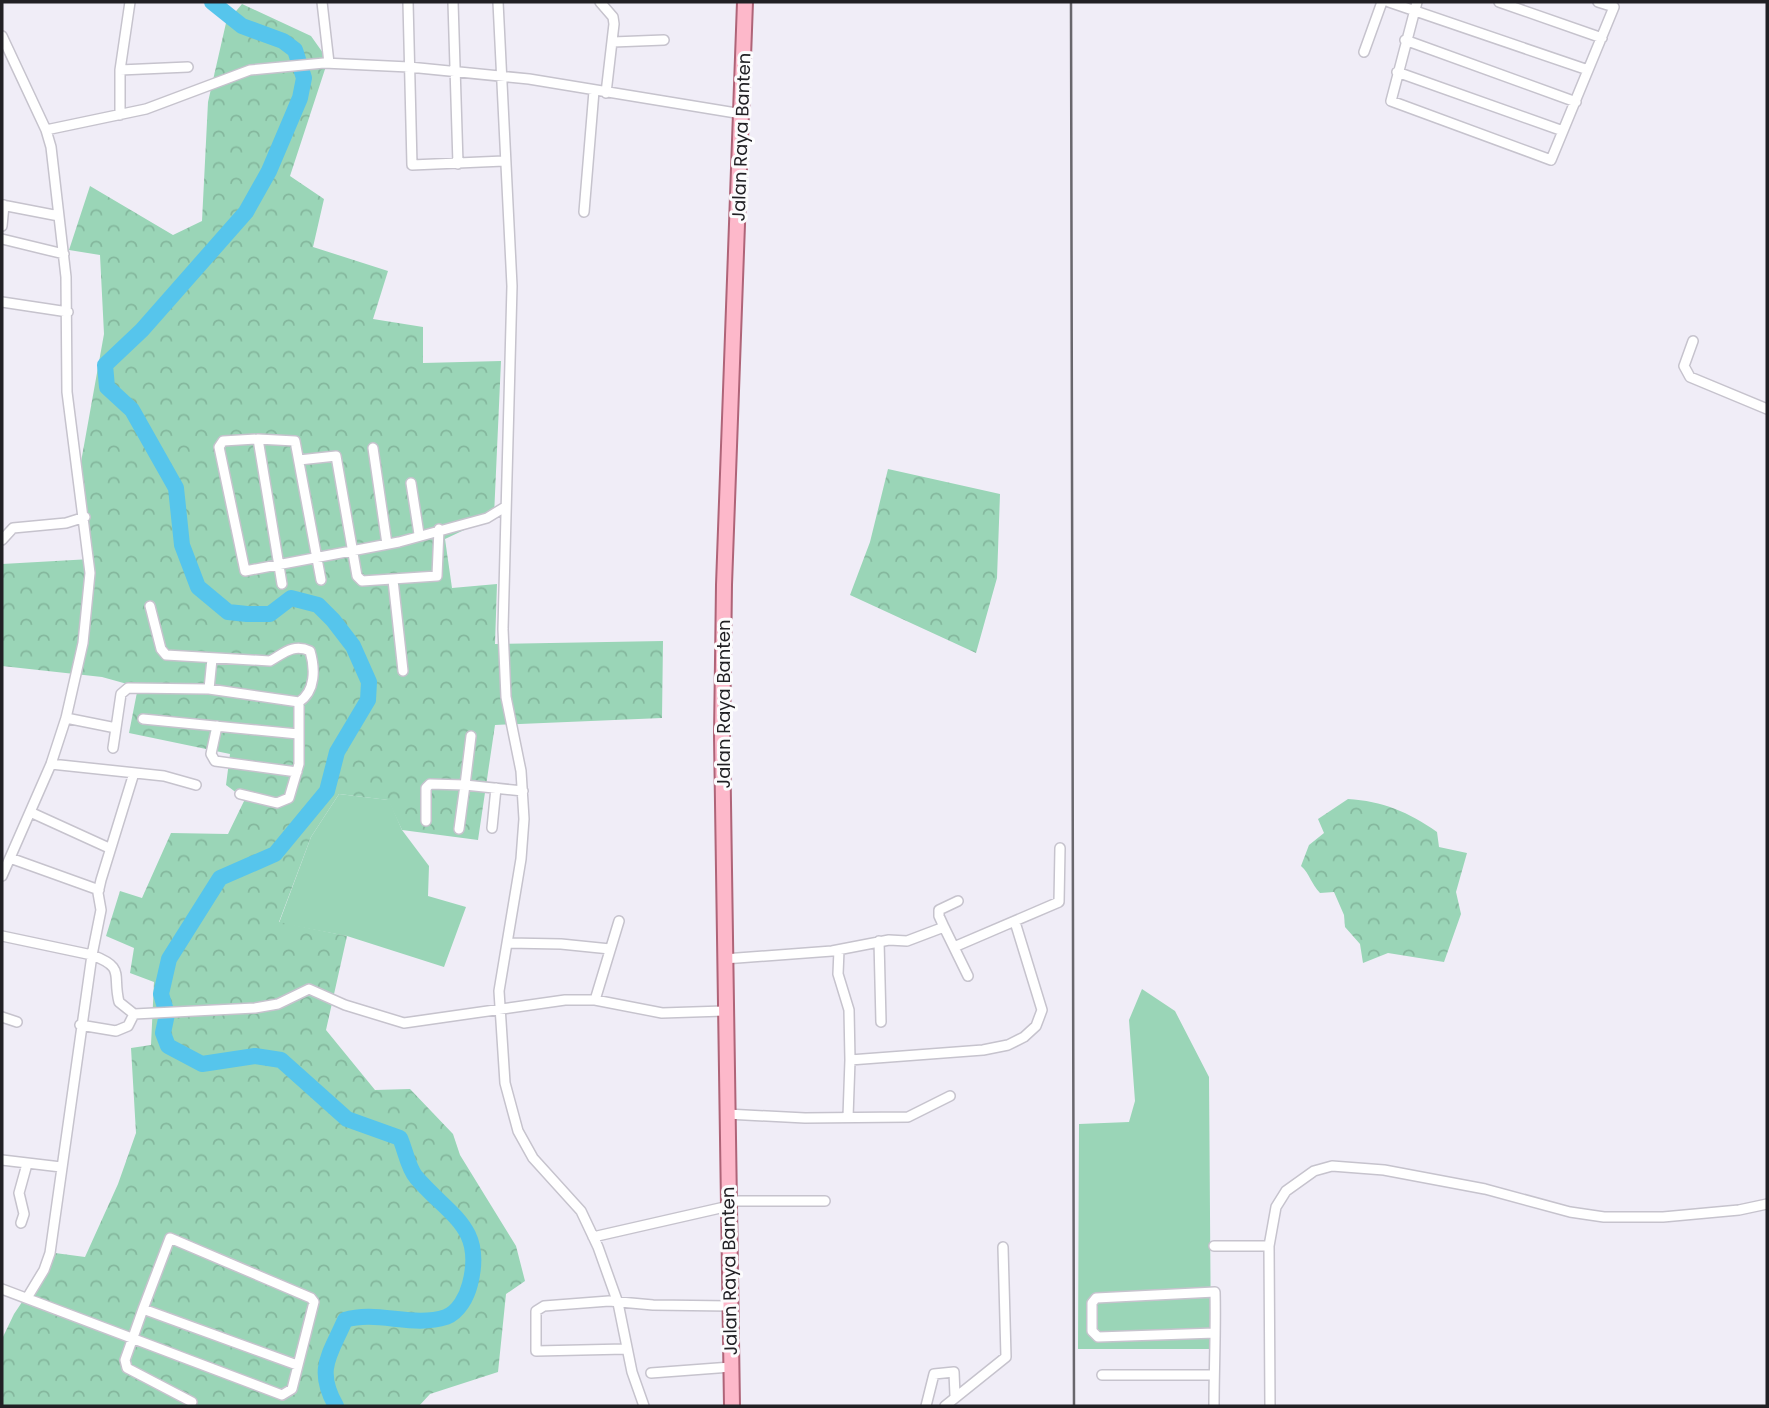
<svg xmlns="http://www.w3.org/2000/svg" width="1769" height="1408" viewBox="0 0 1769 1408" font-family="Poppins,sans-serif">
  <defs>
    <pattern id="forest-crowns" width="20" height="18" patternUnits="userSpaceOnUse" patternTransform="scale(1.75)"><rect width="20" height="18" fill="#9ad5b7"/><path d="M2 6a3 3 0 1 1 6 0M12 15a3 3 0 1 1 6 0" fill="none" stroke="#84b79d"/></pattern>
  </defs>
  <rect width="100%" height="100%" fill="#f0edf7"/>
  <!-- grass -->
  <path fill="#9ad5b7" d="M339 794 389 800 402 830 429 866 428 896 466 907 444 967 347 936 279 923 311 837Z
    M1142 989 1175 1011 1209 1077 1211 1349H1078L1079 1124 1129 1122 1135 1101 1129 1020Z"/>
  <!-- forest -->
  <path fill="url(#forest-crowns)" d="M242 4 311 36 328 60 290 176 324 199 313 247 388 271 373 319 423 327V363L501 361 494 516 445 539 452 588 497 584 495 644 663 641 662 718 495 725 478 840 402 830 388 800 339 794 311 837 279 922 347 936 326 1030 375 1090 410 1089 453 1134 460 1155 516 1246 525 1281 506 1294 498 1372 430 1394 419 1406H2V1339L14 1314 55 1253 85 1257 118 1184 136 1133 131 1048 151 1045 154 982 130 973 134 948 106 936 120 891 142 898 171 833 228 834 245 799 226 785 230 754 129 733 138 687 102 677 2 666V564L91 559 81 462 104 334 100 255 69 250 90 186 173 235 202 221 208 102 226 23Z
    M888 469 1000 494 997 578 976 653 850 595 870 542Z
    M1348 799C1382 801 1409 812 1437 832L1439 847 1467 853 1456 892 1461 914 1444 962 1388 953 1363 963 1360 944 1345 927 1344 915 1334 892 1320 893C1311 884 1310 874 1301 866L1309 845 1324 833 1318 819Z"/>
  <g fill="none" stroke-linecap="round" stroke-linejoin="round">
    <!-- river -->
    <path stroke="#56c5ec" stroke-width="16" d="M212 2 242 26 283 41 295 50 304 78 300 98 269 171 246 212 142 330 105 365 107 387 132 410 176 488 182 545 198 587 228 612 247 614H270L291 598 318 605 333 620 353 646 369 682 368 700 337 752 327 791 275 854 220 878 169 959 161 994 167 1014 163 1033 168 1046 202 1064 255 1056 281 1060 347 1119 400 1138C405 1149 408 1168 416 1177 448 1215 485 1226 470 1284 467 1296 459 1312 446 1317 413 1328 377 1310 345 1320 330 1355 315 1369 336 1406"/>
    <!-- minor casing -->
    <g stroke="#c6c3cd" stroke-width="12">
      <path id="minor" d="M322 2 329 63
        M408 2 412 165 504 161
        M453 2 458 164
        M498 2 512 286 503 629 506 697 521 771 524 819 521 859 499 991 505 1083 518 1131 533 1158 581 1211 598 1247 618 1303 632 1372 644 1406
        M600 2 613 17 614 24 606 93
        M1389 2 1588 70
        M1417 2 1391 101 1551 160 1614 7 1598 2
        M1499 2 1602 38
        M2 36 46 130 51 147 66 277 67 392 90 573 83 643 66 718 51 764 2 876
        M1405 40 1576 102
        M613 42 664 40
        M1364 52 1382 2
        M120 70 188 67
        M1397 72 1563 131
        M120 115V70L130 2
        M46 130 146 109 250 70 324 63 409 67 529 79 742 114
        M2 205 59 216
        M584 212 594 91
        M2 226 4 205
        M2 239 64 254
        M2 302 68 312
        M1693 341 1684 366 1690 377 1767 409
        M258 439 223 441 219 447 245 571 399 542 487 518 505 507
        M373 448 387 544
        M299 460 336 456 357 576 362 581 437 576 439 529
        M411 483 419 534
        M2 540 13 528 66 523 85 517
        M393 580 403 671
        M282 584 258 439 295 441 321 580
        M150 606 161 649 166 655 270 661C283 654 293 643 310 651 315 668 316 691 299 702V764L289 798 277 803 240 794
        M209 689 212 659
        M66 718 116 728 121 694 128 688 209 689 299 702
        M143 719 298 734
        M217 726 211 754 215 761 297 772
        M471 736 465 785 523 791
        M113 748 116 728
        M51 764 164 776 196 785
        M134 773 101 880 98 893 101 910 92 955C126 968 112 974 119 1002L134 1014
        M30 812 109 848
        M426 821V788L430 784 465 785 459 829
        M492 828 496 788
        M10 858 99 890
        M944 927 939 916V910L958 901
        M2 936 92 955 50 1253 44 1270 27 1298
        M879 941 881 1022
        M507 943 561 944 610 949
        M954 947 1059 902 1060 848
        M839 950 838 974 849 1010 850 1060
        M724 959 832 951 889 940 907 941 944 927 968 976
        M595 1000 619 921
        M2 1017 17 1022
        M80 1025 116 1031 128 1026 134 1014 255 1008 278 1004 309 989 345 1005 404 1023 565 1000H595L662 1013 724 1011
        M727 1114 805 1118 908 1117 950 1096
        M848 1117 850 1060 983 1050 1008 1045 1024 1037 1036 1026 1042 1010 1015 922
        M2 1160 61 1167
        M729 1201H825
        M21 1223 24 1214 19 1193 27 1164
        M593 1237 729 1206
        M1214 1246H1269L1270 1406
        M1269 1246 1276 1207 1286 1191 1314 1171 1332 1166 1384 1170 1485 1189 1570 1212 1604 1217H1663L1739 1210 1767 1204
        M2 1289 282 1395 292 1389 314 1302 311 1298 170 1238 143 1309
        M626 1349 536 1351V1311L544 1306 609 1301 653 1305 730 1306
        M651 1373 731 1367
        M1102 1375H1214
        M192 1402 127 1368 125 1360 143 1309 297 1365
        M926 1406 934 1374 954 1372 955 1396
        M945 1406 1006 1357 1003 1247
        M1214 1406C1214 1368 1216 1330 1215 1292L1096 1298 1092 1303V1331L1098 1337 1215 1333"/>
    </g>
    <!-- primary casing -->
    <g stroke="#af6478" stroke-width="18">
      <path id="primary" d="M732 1406 722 736 724 585 745 2"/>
    </g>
    <!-- minor -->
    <use href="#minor" stroke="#fff" stroke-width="9"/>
    <!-- primary -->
    <use href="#primary" stroke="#fdb8ca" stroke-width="14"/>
    <!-- rail -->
    <path stroke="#68666c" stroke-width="2.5" d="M1071 2 1074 1406"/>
  </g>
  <g text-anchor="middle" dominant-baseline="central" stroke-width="6" stroke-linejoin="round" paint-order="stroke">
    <!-- street labels -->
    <g font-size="18" fill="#212024" stroke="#fcfcfd">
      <text transform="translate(741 137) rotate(-88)">Jalan Raya Banten</text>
      <text transform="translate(723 704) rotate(-90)">Jalan Raya Banten</text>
      <text transform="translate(729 1271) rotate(-91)">Jalan Raya Banten</text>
    </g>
  </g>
  <!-- border -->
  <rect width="1769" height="1408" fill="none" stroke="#212024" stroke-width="7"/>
</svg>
